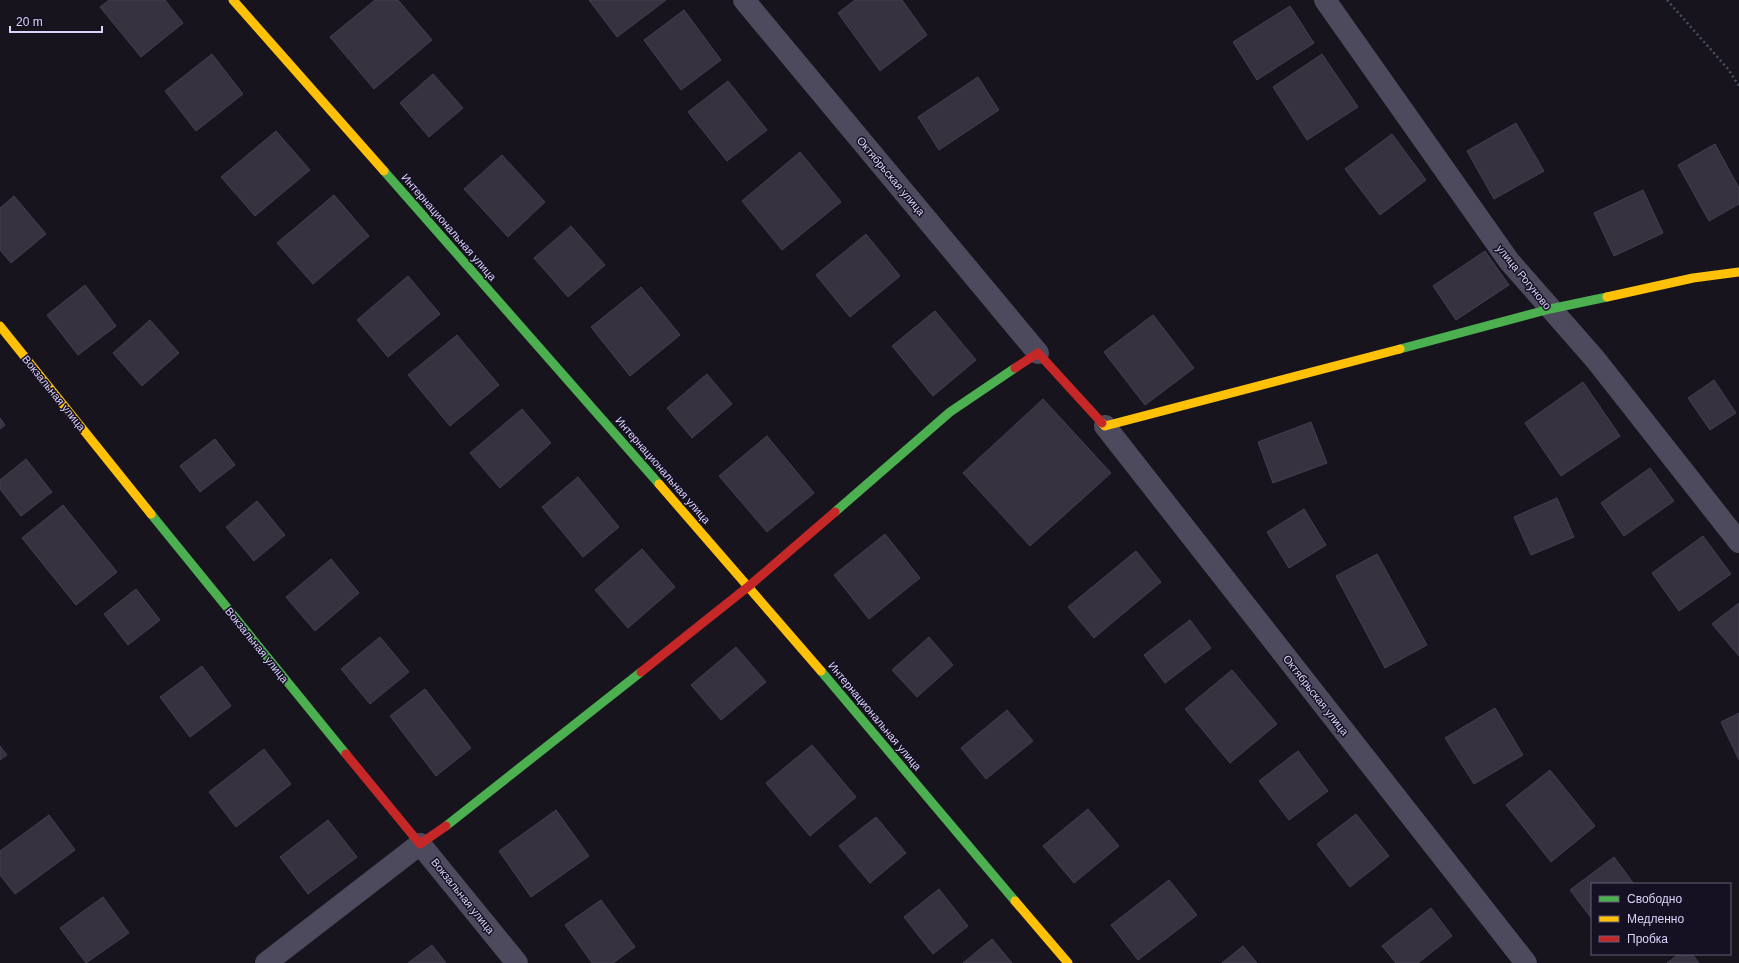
<svg xmlns="http://www.w3.org/2000/svg" width="1739" height="963" viewBox="0 0 1739 963" font-family="Helvetica,sans-serif">
  <rect width="100%" height="100%" fill="#17141e"/>
  <!-- building -->
  <path fill="#363240" stroke="#443f51" d="M109 0H165L183 23 141 57 100 7Z
    M375 0H398L432 40 374 89 330 37Z
    M589 0H666L617 37Z
    M855 0H902L927 35 880 71 838 13Z
    M1290 6 1314 43 1257 80 1233 42Z
    M684 10 721 60 681 90 644 40Z
    M212 54 243 94 196 131 165 91Z
    M1322 54 1358 107 1307 140 1273 87Z
    M433 74 463 108 429 137 400 103Z
    M978 77 999 110 939 150 918 117Z
    M728 81 767 130 727 161 688 112Z
    M1516 123 1544 171 1494 199 1467 151Z
    M276 131 310 170 255 216 221 177Z
    M1392 134 1426 180 1380 215 1345 169Z
    M1715 144 1739 188V204L1709 221 1678 165Z
    M800 152 841 202 782 250 742 201Z
    M502 155 545 202 508 237 464 189Z
    M1643 190 1663 233 1614 256 1594 213Z
    M334 195 369 236 313 284 277 243Z
    M14 196 46 234 11 263 0 250V208Z
    M571 226 605 265 568 297 534 258Z
    M866 234 900 276 850 317 816 275Z
    M1485 251 1509 285 1456 320 1433 286Z
    M408 276 440 314 388 357 357 320Z
    M85 285 116 326 78 355 47 315Z
    M641 287 680 335 630 376 591 327Z
    M935 311 976 360 933 396 892 346Z
    M1153 315 1194 368 1145 405 1104 352Z
    M150 320 179 353 142 386 113 353Z
    M457 335 499 385 450 426 408 375Z
    M707 374 732 404 692 438 667 408Z
    M1714 380 1736 413 1710 430 1688 398Z
    M1583 382 1620 436 1561 476 1525 423Z
    M1043 399 1111 473 1030 546 963 473Z
    M522 409 551 443 500 488 470 453Z
    M0 418 5 425 0 429Z
    M1311 422 1327 463 1273 483 1258 442Z
    M767 436 814 493 767 532 719 476Z
    M215 439 235 465 200 492 180 466Z
    M26 459 52 492 21 516 0 489V480Z
    M1650 468 1674 501 1624 536 1601 503Z
    M578 477 619 527 583 557 542 507Z
    M1557 498 1574 537 1531 555 1514 517Z
    M257 501 285 535 254 561 226 527Z
    M63 505 117 572 76 605 22 538Z
    M1304 509 1326 545 1289 568 1267 532Z
    M885 534 920 578 869 619 834 575Z
    M1703 536 1731 574 1679 611 1652 573Z
    M642 549 675 587 628 628 595 590Z
    M1136 551 1161 582 1094 638 1068 607Z
    M1377 554 1427 645 1385 668 1336 576Z
    M331 559 359 593 315 631 286 597Z
    M136 589 160 620 128 645 104 614Z
    M1739 603V656L1712 624Z
    M1190 620 1211 648 1165 683 1144 655Z
    M380 637 409 672 370 704 341 669Z
    M929 637 953 665 917 697 892 670Z
    M736 647 766 682 721 720 691 685Z
    M202 666 231 706 190 737 160 697Z
    M1232 670 1277 724 1230 763 1185 709Z
    M425 689 471 748 436 776 390 716Z
    M1495 708 1523 755 1474 784 1445 738Z
    M1007 710 1033 741 986 779 961 748Z
    M1739 713V760L1721 722Z
    M812 745 856 797 810 836 766 783Z
    M0 746 7 755 0 760Z
    M264 749 291 784 236 827 209 792Z
    M1298 751 1328 791 1289 820 1259 781Z
    M1550 770 1595 826 1551 862 1506 805Z
    M1088 809 1119 846 1074 883 1043 846Z
    M556 810 589 856 531 897 499 851Z
    M1356 814 1389 856 1350 887 1317 844Z
    M49 815 75 850 15 894 0 875V851Z
    M876 817 906 853 870 883 839 846Z
    M328 820 357 857 308 894 280 857Z
    M1614 857 1634 884H1592V919L1570 890Z
    M1169 880 1197 915 1138 960 1111 925Z
    M939 889 968 926 933 954 904 917Z
    M103 897 129 933 86 963 60 928Z
    M601 900 635 947 613 963H592L565 925Z
    M1431 908 1452 936 1418 963H1396L1382 946Z
    M992 939 1012 963H963Z
    M432 945 446 963H408Z
    M1243 946 1257 963H1222Z
    M1679 954H1692L1699 963H1667Z"/>
  <g fill="none" stroke-linecap="round" stroke-linejoin="round">
    <!-- path -->
    <path stroke="#48515f" stroke-width="2.5" stroke-dasharray="2 3" stroke-linecap="butt" d="M1667 0 1728 69 1739 86"/>
    <!-- street -->
    <path stroke="#4d4a5e" stroke-width="22" d="M744 0 1038 353
      M1325 0 1509 261 1595 359 1739 542
      M1105 426 1526 963
      M266 963 420 844 517 963"/>
    <!-- fast -->
    <path stroke="#4caf50" stroke-width="9" d="M384 171 659 484
      M1400 349 1550 309 1607 297
      M835 512 950 412 1015 368
      M151 514 346 754
      M821 671 1015 901
      M446 826 641 672"/>
    <!-- slow -->
    <path stroke="#ffc107" stroke-width="9" d="M233 0 384 171
      M1607 297 1693 278 1739 272
      M0 326 151 514
      M1102 423 1105 426 1400 349
      M659 484 821 671
      M1015 901 1068 963"/>
    <!-- jam -->
    <path stroke="#c62828" stroke-width="9" d="M1015 368 1038 353 1102 423
      M641 672 749 586 835 512
      M346 754 420 844 446 826"/>
  </g>
  <g text-anchor="middle" dominant-baseline="central" stroke-width="3" stroke-linejoin="round" paint-order="stroke">
    <!-- street labels -->
    <g font-size="11" fill="#ddd4fc" stroke="#151022">
      <text transform="translate(891 176) rotate(50)">Октябрьская улица</text>
      <text transform="translate(449 227) rotate(49)">Интернациональная улица</text>
      <text transform="translate(1524 277) rotate(51)">улица Рогуново</text>
      <text transform="translate(54 393) rotate(51)">Вокзальная улица</text>
      <text transform="translate(663 470) rotate(49)">Интернациональная улица</text>
      <text transform="translate(257 645) rotate(51)">Вокзальная улица</text>
      <text transform="translate(1316 695) rotate(52)">Октябрьская улица</text>
      <text transform="translate(875 716) rotate(50)">Интернациональная улица</text>
      <text transform="translate(463 896) rotate(51)">Вокзальная улица</text>
    </g>
  </g>
  <!-- legend -->
  <rect x="1591" y="883" width="140" height="72" fill="#151022" stroke="#655e79"/>
  <rect x="1599" y="896" width="20" height="6" fill="#4caf50" stroke="#655e79"/>
  <text x="1627" y="903" font-size="12" fill="#ddd4fc">Свободно</text>
  <rect x="1599" y="916" width="20" height="6" fill="#ffc107" stroke="#655e79"/>
  <text x="1627" y="923" font-size="12" fill="#ddd4fc">Медленно</text>
  <rect x="1599" y="936" width="20" height="6" fill="#c62828" stroke="#655e79"/>
  <text x="1627" y="943" font-size="12" fill="#ddd4fc">Пробка</text>
  <!-- scale -->
  <path d="M10 26v6h92v-6" fill="none" stroke="#ddd4fc" stroke-width="2"/>
  <text x="16" y="26" font-size="12" fill="#ddd4fc" stroke="#151022" stroke-width="3" paint-order="stroke">20 m</text>
</svg>
